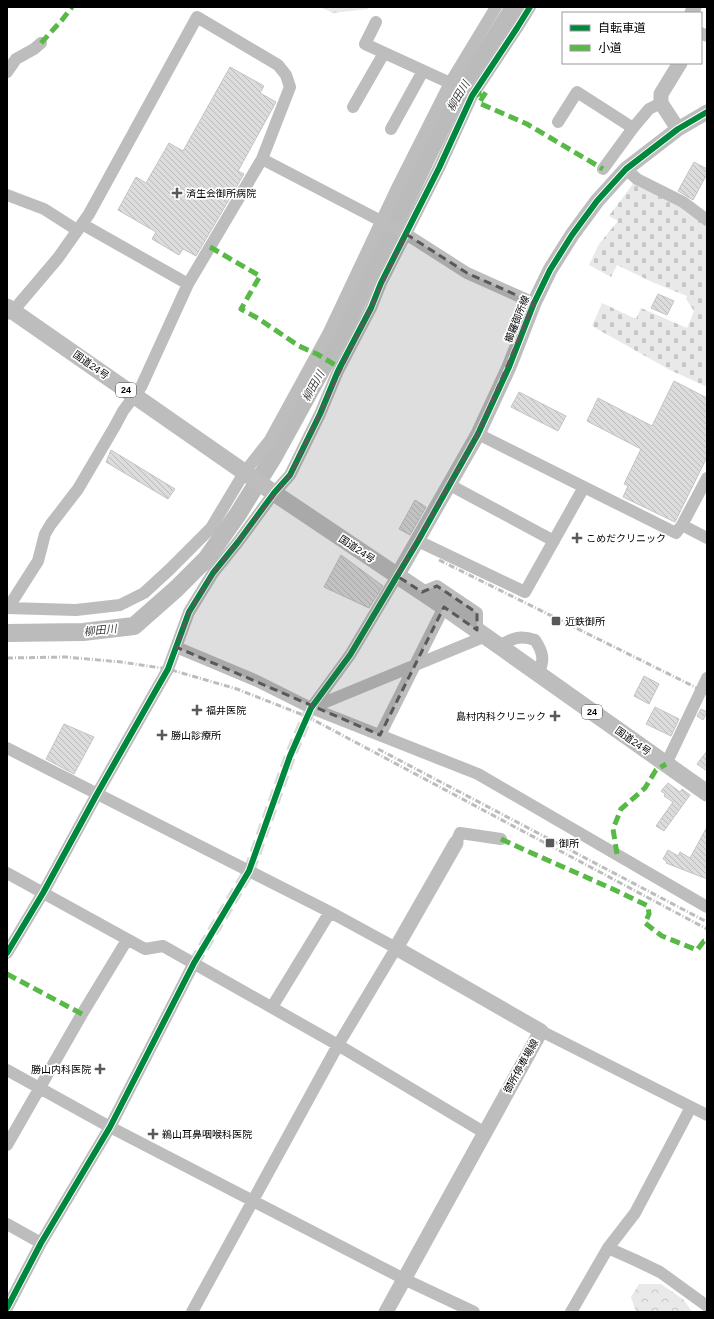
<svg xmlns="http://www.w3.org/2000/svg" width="714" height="1319" viewBox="0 0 714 1319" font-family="Arial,'Noto Sans JP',sans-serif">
  <defs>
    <pattern id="forest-crowns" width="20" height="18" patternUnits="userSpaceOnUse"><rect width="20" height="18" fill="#e9e9e9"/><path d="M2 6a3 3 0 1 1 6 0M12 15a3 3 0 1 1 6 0" fill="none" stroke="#c6c6c6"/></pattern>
    <pattern id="cemetery-stones" width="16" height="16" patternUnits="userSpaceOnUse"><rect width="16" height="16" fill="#e9e9e9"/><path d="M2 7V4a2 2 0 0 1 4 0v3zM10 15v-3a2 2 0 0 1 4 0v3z" fill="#c6c6c6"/></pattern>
    <pattern id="building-back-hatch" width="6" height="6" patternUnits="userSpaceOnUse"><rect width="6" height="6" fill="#dcdcdc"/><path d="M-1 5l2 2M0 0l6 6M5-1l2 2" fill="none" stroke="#bbb"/></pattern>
  </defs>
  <rect width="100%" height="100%" fill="#fff"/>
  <!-- forest -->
  <path fill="url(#forest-crowns)" d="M320 7H370L368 9 333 13Z
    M639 1284H661L684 1300 692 1312H636L631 1297Z"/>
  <!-- cemetery -->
  <path fill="url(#cemetery-stones)" d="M635 181 677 202 707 226V387L670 370 592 326 602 303 636 319 641 308 687 328 694 311 686 299 687 296 652 282 617 265 611 277 589 265 599 244 618 221 609 216Z"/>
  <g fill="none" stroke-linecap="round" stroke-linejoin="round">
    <!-- river -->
    <path stroke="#bbb" stroke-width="18" d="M7 633 83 632 134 626 176 589 207 558 238 514 274 456 344 329 451 107 514 7"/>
  </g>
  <!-- building -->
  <path fill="url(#building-back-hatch)" stroke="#c4c4c4" d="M230 67 264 86 260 93 276 102 238 171 244 174 196 256 183 249 179 255 152 239 156 232 118 210 136 177 146 183 169 143 183 151Z
    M694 162 707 169V174L693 200 678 191Z
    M658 294 674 301 667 315 651 308Z
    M674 381 707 398V457L675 522 623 497 628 486 624 484 641 449 587 421 598 398 652 426Z
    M519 392 566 416 558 431 511 407Z
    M111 450 175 489 168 499 106 462Z
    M415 500 426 507 410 535 399 529Z
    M341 555 383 586 369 608 324 587Z
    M644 676 659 684 649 704 634 696Z
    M655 707 679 719 671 736 646 724Z
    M701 709 707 712 703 720 697 716Z
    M64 724 94 737 74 774 46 759Z
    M707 751V771L697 764Z
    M668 783 680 792 682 789 690 795 664 831 656 826 673 802 664 796 665 794 661 791Z
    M707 827V879L666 863 667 862 663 859 668 850 678 856 680 852 690 858Z"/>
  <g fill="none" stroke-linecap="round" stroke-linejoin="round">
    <!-- minor-tunnel -->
    <path stroke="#d9d9d9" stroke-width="12" stroke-dasharray="12 6" stroke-linecap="butt" d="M194 963 249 871 290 756 311 708"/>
    <!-- minor -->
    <path stroke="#bdbdbd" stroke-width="12" d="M376 22 365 44 450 83 472 96
      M701 33 707 36
      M7 72 16 59 34 49 41 43
      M353 107 384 53
      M558 122 577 92 633 128
      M391 129 423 71
      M262 159 406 234 467 273 534 303
      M603 169 633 128 649 109 661 103
      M626 169 637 179 683 202 707 220
      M7 195 44 209 77 230
      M82 224 188 284
      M7 314 13 311 58 258 89 214 197 17 278 65 286 75 290 87 262 159 188 284 141 387 123 411 115 426 78 489 51 524 45 534 38 561 8 608
      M478 434 676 533 682 525 707 538
      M450 485 554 541
      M682 525 707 478
      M418 541 525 592 584 487
      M422 592 437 586 477 613V630
      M7 608 76 610 120 605 144 593 169 570 211 528 244 473 270 440 328 334 396 190 450 83 496 7
      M500 646C512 638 520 635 535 640 543 652 545 660 538 674
      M176 647 257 681 311 708 478 774 707 907
      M312 707 350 655 397 576
      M311 708 486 636
      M380 735 444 607
      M7 748 330 912 396 948 338 1045 192 1312
      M666 764 707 678
      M456 843 460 833 501 839
      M7 873 145 949 163 946 338 1045 485 1133
      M7 953 43 893 97 794 168 669 189 612 213 573 238 542 274 493 290 475 320 414 338 371 371 308 381 283 439 168 472 96 517 28 530 7
      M272 1007 330 912
      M541 1031 707 1115
      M7 1070 110 1127 404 1279 474 1312
      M7 1145 82 1014 127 940
      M7 1224 41 1243
      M608 1248 635 1260 660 1272 707 1306
      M7 1308 41 1243 110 1127 194 963
      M571 1312 608 1248 635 1213 691 1107"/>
    <!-- major -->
    <path stroke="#bdbdbd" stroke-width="15" d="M692 13 694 7
      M678 129 661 103V94L680 63
      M397 576 478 434 509 367 534 303 550 270 572 235 597 201 626 169 678 129 707 112
      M386 1312 541 1031 396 948 456 843"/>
    <!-- highway -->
    <path stroke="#bdbdbd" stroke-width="17" d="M7 307 274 493 444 607 707 793"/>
    <!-- rail -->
    <path stroke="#bdbdbd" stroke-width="3" stroke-dasharray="6 2 1 2" stroke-linecap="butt" d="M439 560 701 690 707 694
      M7 658 66 657 121 662 168 669 237 689 308 717 707 929
      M378 749 707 922"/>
    <!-- quiet -->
    <path stroke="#58b947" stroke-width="5" stroke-dasharray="10 5" stroke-linecap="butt" d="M41 43 62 20 72 7
      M472 96 486 92 479 103 527 124 603 169
      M210 247 260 276 241 309 259 319 299 346 317 354 340 368
      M501 839C550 862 600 882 648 906L649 914 645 923 662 936 697 950 704 941H707
      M617 854 613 829 621 809 645 788 656 770 666 764
      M7 974 82 1014"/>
    <!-- cycleway casing -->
    <g stroke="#fff" stroke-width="8">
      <path id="cycleway" d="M7 953 43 893 97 794 168 669 189 612 213 573 238 542 274 493 290 475 320 414 338 371 371 308 381 283 439 168 472 96 517 28 530 7
        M7 1308 41 1243 110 1127 194 963 249 871 290 756 311 708 350 655 418 541 478 434 509 367 534 303 550 270 572 235 597 201 626 169 678 129 707 112"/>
    </g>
    <!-- cycleway -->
    <use href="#cycleway" stroke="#00873e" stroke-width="6"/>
  </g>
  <!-- marked area -->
  <path fill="#595959" fill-opacity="0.2" stroke="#595959" stroke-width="3" stroke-dasharray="8 5" stroke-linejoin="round" d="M406 234 467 273 534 303 478 434 397 576 422 592 437 586 477 613V630L444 607 380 735 176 647 189 612 213 573 290 475Z"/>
  <!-- markers -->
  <g fill="#595959" stroke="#fff" stroke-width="1.5">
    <path d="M175 187h4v4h4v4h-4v4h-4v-4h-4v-4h4z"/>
    <path d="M575 532h4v4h4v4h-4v4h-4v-4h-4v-4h4z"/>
    <rect x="551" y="616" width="10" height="10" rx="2"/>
    <path d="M195 704h4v4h4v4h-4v4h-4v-4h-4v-4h4z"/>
    <path d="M553 710h4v4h4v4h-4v4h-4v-4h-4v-4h4z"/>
    <path d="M160 729h4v4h4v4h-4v4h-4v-4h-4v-4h4z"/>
    <rect x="545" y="838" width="10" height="10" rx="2"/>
    <path d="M98 1063h4v4h4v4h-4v4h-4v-4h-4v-4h4z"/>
    <path d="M151 1128h4v4h4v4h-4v4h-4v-4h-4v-4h4z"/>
  </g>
  <g text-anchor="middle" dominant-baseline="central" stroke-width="3.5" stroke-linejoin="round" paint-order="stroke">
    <!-- shield labels -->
    <g fill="#fff" stroke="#4c4c4c" stroke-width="1">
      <rect x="116" y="383" width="20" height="14" rx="3"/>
      <rect x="582" y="705" width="20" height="14" rx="3"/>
    </g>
    <g font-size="9" font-weight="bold" fill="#000">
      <text x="126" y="390">24</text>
      <text x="592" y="712">24</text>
    </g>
    <!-- poi labels -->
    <g font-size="10" fill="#000" stroke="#fff" text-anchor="start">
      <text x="186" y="193">済生会御所病院</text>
      <text x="586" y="538">こめだクリニック</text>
      <text x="565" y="621">近鉄御所</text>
      <text x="206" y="710">福井医院</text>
      <text x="546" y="716" text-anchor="end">島村内科クリニック</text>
      <text x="171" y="735">勝山診療所</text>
      <text x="559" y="843">御所</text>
      <text x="91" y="1069" text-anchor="end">勝山内科医院</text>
      <text x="162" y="1134">鵜山耳鼻咽喉科医院</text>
    </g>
    <!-- street labels -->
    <g font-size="10" fill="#000" stroke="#fff">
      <text transform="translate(517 319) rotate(-68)">櫛羅御所線</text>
      <text transform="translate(91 365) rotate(35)">国道24号</text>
      <text transform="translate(357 549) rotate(34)">国道24号</text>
      <text transform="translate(633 741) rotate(35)">国道24号</text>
      <text transform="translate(521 1066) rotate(-61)">御所停車場線</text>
    </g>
    <!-- water labels -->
    <g font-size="11" font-style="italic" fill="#3f3f3f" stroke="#fff">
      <text transform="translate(458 96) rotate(-59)">柳田川</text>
      <text transform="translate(313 386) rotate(-61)">柳田川</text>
      <text transform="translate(100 630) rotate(-6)">柳田川</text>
    </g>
  </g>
  <!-- border -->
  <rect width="714" height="1319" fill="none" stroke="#000000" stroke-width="16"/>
  <!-- legend -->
  <rect x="562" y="12" width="140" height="52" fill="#ffffff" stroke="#999999"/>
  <rect x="570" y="25" width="20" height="6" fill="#00873e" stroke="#999999"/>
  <text x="598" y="32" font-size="12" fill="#000000">自転車道</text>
  <rect x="570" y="45" width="20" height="6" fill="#58b947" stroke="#999999"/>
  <text x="598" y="52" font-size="12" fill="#000000">小道</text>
</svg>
